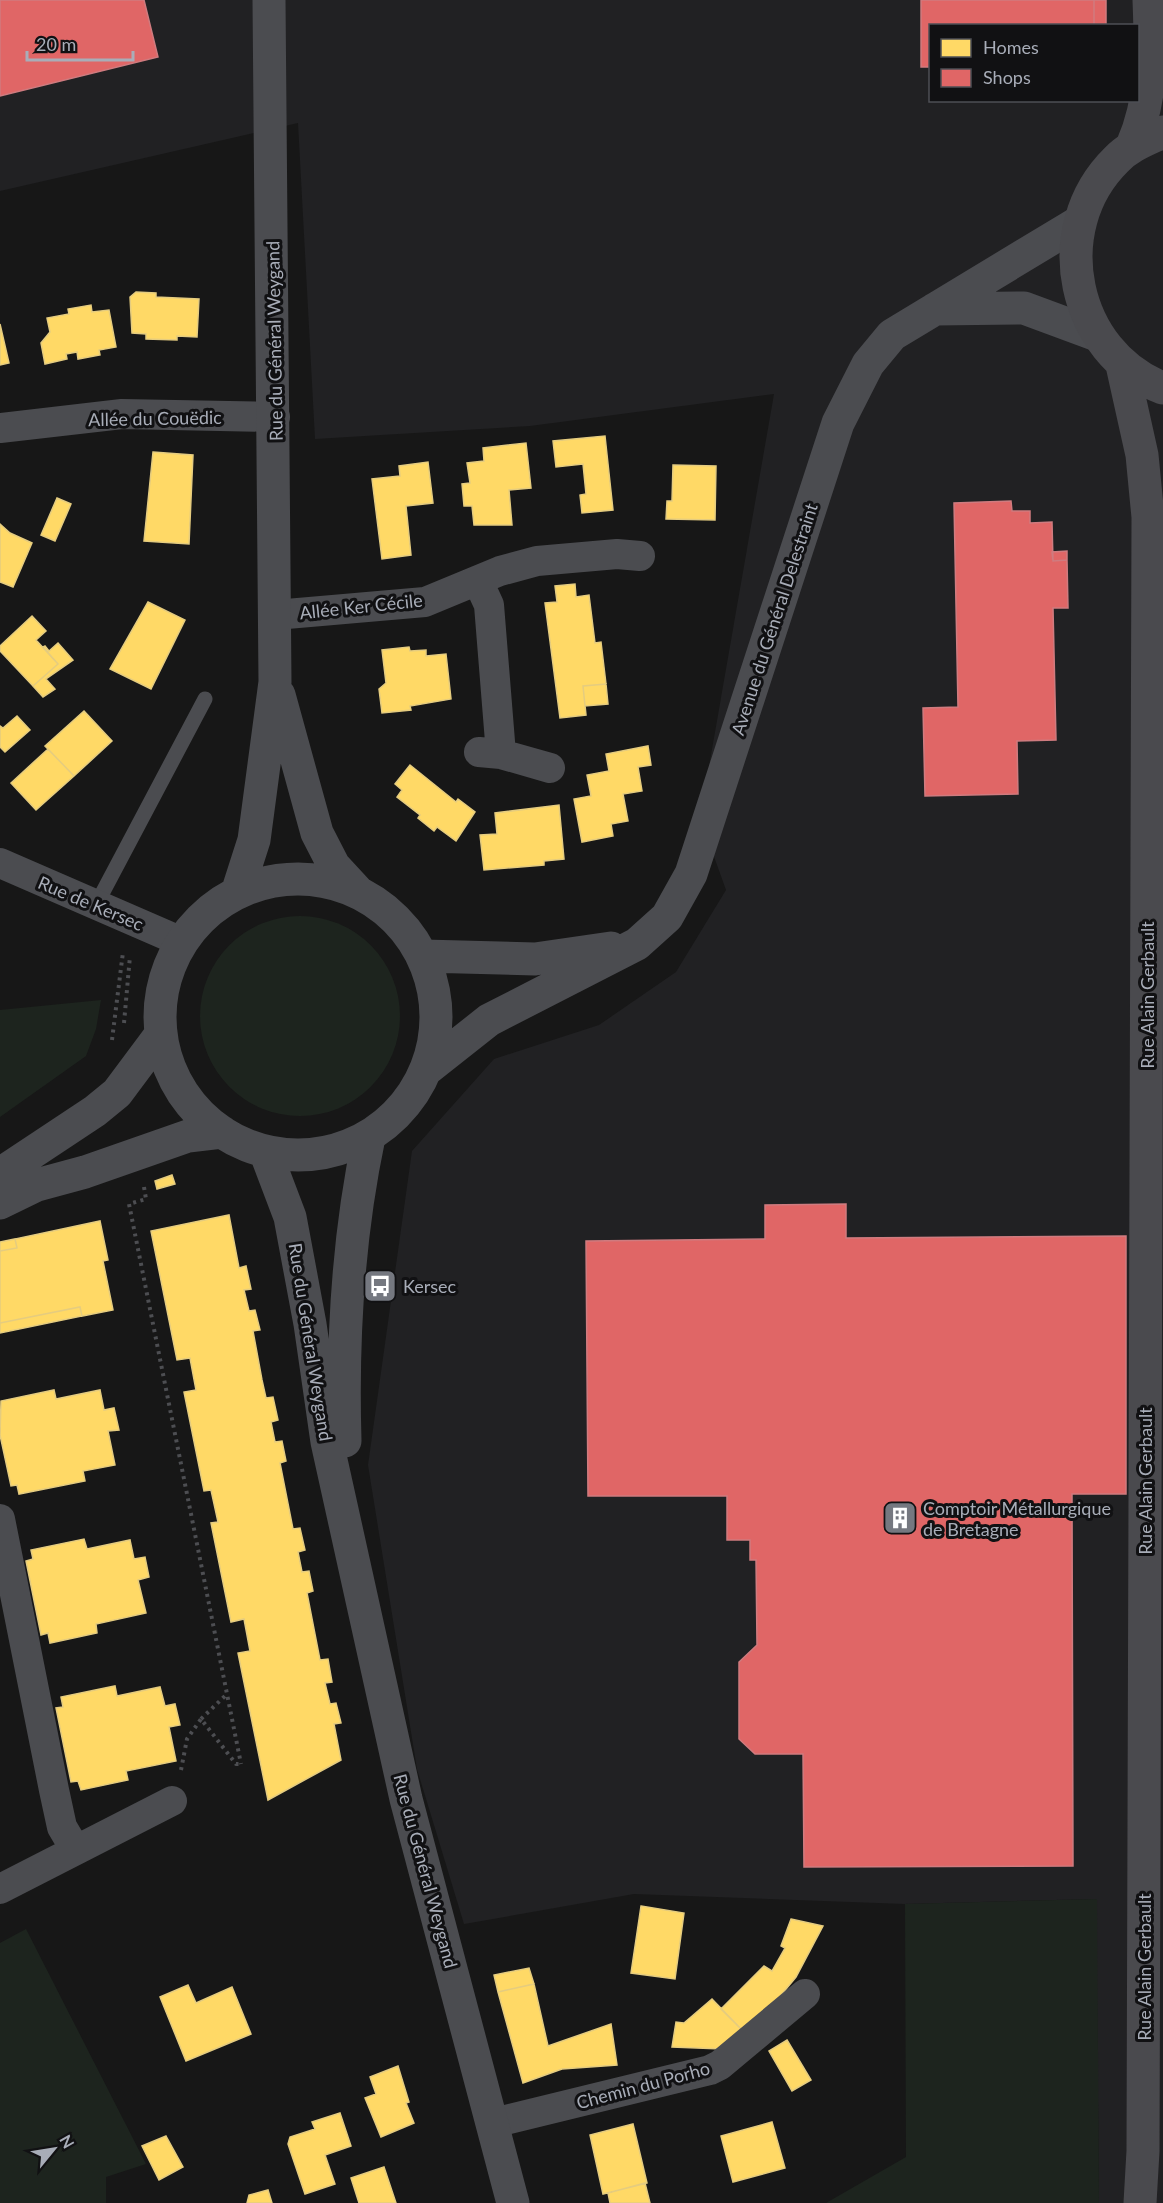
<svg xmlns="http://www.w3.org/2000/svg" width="1163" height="2203" viewBox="0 0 1163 2203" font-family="Lato,sans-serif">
  <rect width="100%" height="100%" fill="#171717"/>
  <!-- built -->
  <path fill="#212123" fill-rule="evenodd" d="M0 0H1163V2203H1099L1096 1899 905 1904 634 1894 464 1924 417 1769 368 1465 412 1151 494 1059 599 1025 676 972 726 890 697 809 707 778 774 394 530 426 315 439 298 123 0 191ZM930 26H1138V100H930Z"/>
  <!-- green -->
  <path fill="#1d241e" d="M200 1016a100 100 0 1 1 200 0a100 100 0 1 1-200 0Z
    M101 1000 96 1029 86 1056 0 1117V1010Z
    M1097 1899 1099 2203H826L906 2157 905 1904Z
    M26 1929 146 2164 106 2177V2203H0V1943Z"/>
  <!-- homes -->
  <path fill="#ffd966" stroke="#e5cc7f" stroke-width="1.5" d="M136 292 156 293V297L199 299 197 337 177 336V340L146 339V334L132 333 130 297Z
    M91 305 92 312 109 310 116 347 99 350 100 355 78 359 77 352 66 354 67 359 45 364 41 343 50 332 47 318 69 314 68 309Z
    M0 324 9 363 0 365Z
    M605 436 613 510 582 513 580 495 586 494 583 464 556 467 553 441Z
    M526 443 531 488 509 490 512 525H474L472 506H464L462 484 470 483 467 463 484 461 483 448Z
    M153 452 193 455 189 544 144 541Z
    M428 462 433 503 406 506 411 555 382 559 372 479 400 476 399 466Z
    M673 465 716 466 715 520 666 519 667 501H672Z
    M57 498 71 504 55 541 41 535Z
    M0 524 10 533 32 543 13 587 0 582Z
    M575 584 576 597 589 595 595 643 601 642 606 684 583 686 586 715 560 718 545 603 557 602 555 586Z
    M148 602 185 620 151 689 110 669Z
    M32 616 46 631 36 640 58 664 33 686 0 651V646Z
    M58 643 73 660 46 679 55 689 43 697 33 686 58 664 43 647 45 646 49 651Z
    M409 647 410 651 426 650V656L446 654 451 699 410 706 411 710 382 713 379 689 386 683 382 650Z
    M606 684 608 704 585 706 583 686Z
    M84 711 112 741 74 776 45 746Z
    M17 716 30 730 5 752 0 747V726L3 728Z
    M648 746 651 765 638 767 642 791 623 794 628 821 611 824 613 836 582 842 574 799 591 796 587 775 609 771 606 754Z
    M48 749 74 776 36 810 11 783Z
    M410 765 456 802 458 799 475 812 456 841 437 827 434 831 418 818 420 815 397 797 402 790 395 784Z
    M559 805 564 859 544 861V865L484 870 480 835 497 834 495 813Z
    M172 1175 175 1184 157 1189 155 1181Z
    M229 1215 239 1268 246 1266 251 1289 244 1290 249 1311 255 1310 260 1330 253 1331 262 1380 266 1398 273 1397 278 1420 271 1422 275 1442 282 1441 286 1461 280 1463 293 1529 300 1528 305 1550 298 1552 302 1572 309 1571 313 1591 307 1593 320 1660 328 1659 332 1682 325 1683 330 1704 336 1703 341 1723 334 1724 341 1760 268 1800 238 1653 250 1651 244 1619 231 1622 211 1523 218 1522 211 1490 204 1491 184 1392 196 1390 190 1358 177 1360 151 1231Z
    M100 1221 108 1260 103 1261 113 1310 82 1316 80 1307 0 1323V1251L17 1248 15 1239Z
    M15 1239 17 1248 0 1251V1242Z
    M80 1307 82 1316 0 1333V1323Z
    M54 1390 56 1399 100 1390 104 1410 114 1408 119 1430 108 1431 115 1465 83 1471 85 1481 19 1494 17 1485 11 1486 0 1435 1 1401Z
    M84 1539 87 1549 130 1540 134 1559 145 1557 149 1577 138 1580 146 1613 96 1624 97 1633 50 1643 48 1633 41 1635 26 1561 33 1559 31 1550Z
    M115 1686 117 1696 160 1687 165 1706 175 1704 180 1725 169 1727 176 1761 126 1771 128 1780 81 1790 78 1781 71 1782 56 1708 63 1707 61 1697Z
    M641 1906 684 1913 675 1979 631 1973Z
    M791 1919 823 1926 796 1977 777 2000 743 2031 721 2009 764 1966 772 1971 785 1948 781 1946Z
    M529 1968 534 1984 498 1992 494 1975Z
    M534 1984 548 2046 611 2024 617 2065 562 2069 523 2083 498 1992Z
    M188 1985 196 2003 232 1987 251 2034 186 2061 160 1997Z
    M712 1999 743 2031 722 2049 672 2047 676 2022 684 2023Z
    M787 2040 811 2080 792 2091 769 2051Z
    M398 2066 409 2102 406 2103 414 2123 381 2137 365 2098 376 2094 370 2077Z
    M340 2113 351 2146 325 2155 335 2184 305 2194 288 2144 290 2137 315 2129 312 2122Z
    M772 2122 785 2168 733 2182 721 2136Z
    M633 2124 647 2183 603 2194 590 2135Z
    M166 2136 183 2167 159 2180 142 2146Z
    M384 2167 396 2203H359L351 2178Z
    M645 2183 650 2203H610L608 2193Z
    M268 2190 272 2203H247L249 2195Z"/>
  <!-- shops -->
  <path fill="#e06666" stroke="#cf7b7f" stroke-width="1.5" d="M0 0H144L158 57 0 96Z
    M921 0H1094V26H930V67H921Z
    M1094 0H1106V26H1094Z
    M1011 501 1012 511H1030V523L1052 522 1053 561 1067 560 1068 608H1053L1056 740 1017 741 1018 794 925 796 923 708 958 707 954 503Z
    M1067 551V560L1053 561 1052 552Z
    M846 1204V1238L1126 1236V1494H1072L1073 1866 804 1867 803 1754H755L739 1739V1662L757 1645 756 1560H750V1540H727V1496H588L586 1241 765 1239V1205Z"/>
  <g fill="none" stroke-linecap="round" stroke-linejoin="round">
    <!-- path -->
    <path stroke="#4d4e52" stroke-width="4" stroke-dasharray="3 4.5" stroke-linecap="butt" d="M124 1023 130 956
      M112 1040 123 952
      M144 1187 146 1199 129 1204 241 1764
      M201 1719 227 1694
      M181 1770 187 1739 201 1719 236 1764H241"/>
    <!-- service -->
    <path stroke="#4b4c50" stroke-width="15" d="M96 905 205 699"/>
    <!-- minor -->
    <path stroke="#4b4c50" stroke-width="30" d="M0 428 122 414 275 417
      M478 581 489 605 501 754
      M275 615 425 602 500 571 537 561 617 554 640 556
      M479 752 501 754 550 768
      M0 863 182 942
      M0 1519 54 1790 62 1827 75 1849
      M0 1889 172 1801
      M493 2123 710 2070 720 2065 805 1994"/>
    <!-- tertiary -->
    <path stroke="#4b4c50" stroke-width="33" d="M935 309 1024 308 1097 335
      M279 695 317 833 334 866 358 892
      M160 1017a138 138 0 1 1 276 0a138 138 0 1 1-276 0Z
      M237 893 254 840 275 682 269 0
      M423 956 535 959 611 948
      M427 1069 489 1020 637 944 667 917 691 874 838 423 868 364 892 335 1079 222
      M265 1151 290 1217 310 1324 327 1442 406 1799 513 2203
      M0 1174 95 1111 117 1093 161 1034
      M0 1203 37 1185 85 1172 188 1136 222 1132
      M345 1441C342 1339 348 1236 369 1137"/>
    <!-- secondary -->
    <path stroke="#4a4a4e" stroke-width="33" d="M1163 132C1146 140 1129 146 1116 160 1046 229 1072 353 1163 388
      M1132 146C1153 99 1151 51 1149 0
      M1122 365 1142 455 1148 517 1143 2151 1140 2203"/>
  </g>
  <!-- icons -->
  <defs>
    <g id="bus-square" transform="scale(1.725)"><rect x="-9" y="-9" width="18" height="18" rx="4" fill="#757880" stroke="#111113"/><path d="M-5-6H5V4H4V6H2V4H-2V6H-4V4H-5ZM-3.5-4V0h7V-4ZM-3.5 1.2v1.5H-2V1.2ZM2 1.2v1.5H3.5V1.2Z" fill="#fff"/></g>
    <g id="building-square" transform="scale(1.725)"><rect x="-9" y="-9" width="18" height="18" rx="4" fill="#757880" stroke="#111113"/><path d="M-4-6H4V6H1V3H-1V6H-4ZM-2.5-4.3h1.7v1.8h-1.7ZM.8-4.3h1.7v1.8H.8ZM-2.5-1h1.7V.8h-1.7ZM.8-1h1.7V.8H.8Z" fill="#fff"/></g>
  </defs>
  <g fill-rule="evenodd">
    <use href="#bus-square" x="380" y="1286"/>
    <use href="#building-square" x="900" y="1518"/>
  </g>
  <g text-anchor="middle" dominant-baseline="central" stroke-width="6" stroke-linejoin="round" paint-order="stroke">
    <!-- street labels -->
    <g font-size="18" fill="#a8adb8" stroke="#111113">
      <text transform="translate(274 341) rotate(-91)">Rue du Général Weygand</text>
      <text transform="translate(155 418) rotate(-1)">Allée du Couëdic</text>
      <text transform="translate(361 606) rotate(-6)">Allée Ker Cécile</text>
      <text transform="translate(774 619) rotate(-72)">Avenue du Général Delestraint</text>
      <text transform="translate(91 903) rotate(23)">Rue de Kersec</text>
      <text transform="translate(1147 995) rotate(-90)">Rue Alain Gerbault</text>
      <text transform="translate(311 1342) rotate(81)">Rue du Général Weygand</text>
      <text transform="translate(1145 1481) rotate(-90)">Rue Alain Gerbault</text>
      <text transform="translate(426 1871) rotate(75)">Rue du Général Weygand</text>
      <text transform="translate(1144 1967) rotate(-90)">Rue Alain Gerbault</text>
      <text transform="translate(643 2085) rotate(-15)">Chemin du Porho</text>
    </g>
    <!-- poi labels -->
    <g font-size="18" fill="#a8adb8" stroke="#111113" text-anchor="start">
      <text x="403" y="1286">Kersec</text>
      <text x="923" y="1508">Comptoir Métallurgique<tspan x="923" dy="21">de Bretagne</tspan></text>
    </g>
  </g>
  <!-- legend -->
  <rect x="929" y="24" width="210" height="78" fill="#111113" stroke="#4d4f55" stroke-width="1.5"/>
  <rect x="941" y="39" width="30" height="18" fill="#ffd966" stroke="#4d4f55" stroke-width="1.5"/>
  <text x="983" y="54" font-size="18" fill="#a8adb8">Homes</text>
  <rect x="941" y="69" width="30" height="18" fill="#e06666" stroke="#4d4f55" stroke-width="1.5"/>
  <text x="983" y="84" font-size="18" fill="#a8adb8">Shops</text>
  <!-- north arrow -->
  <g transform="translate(54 2149) rotate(60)" stroke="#111113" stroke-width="4.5" paint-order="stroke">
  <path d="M0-4.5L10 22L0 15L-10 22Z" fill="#a8adb8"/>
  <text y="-9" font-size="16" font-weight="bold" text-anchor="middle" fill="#a8adb8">N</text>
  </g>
  <!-- scale -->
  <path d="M27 51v9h106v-9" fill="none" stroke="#a8adb8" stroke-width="3"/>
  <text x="36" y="51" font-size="18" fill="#a8adb8" stroke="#111113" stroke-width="4.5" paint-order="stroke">20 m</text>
</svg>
